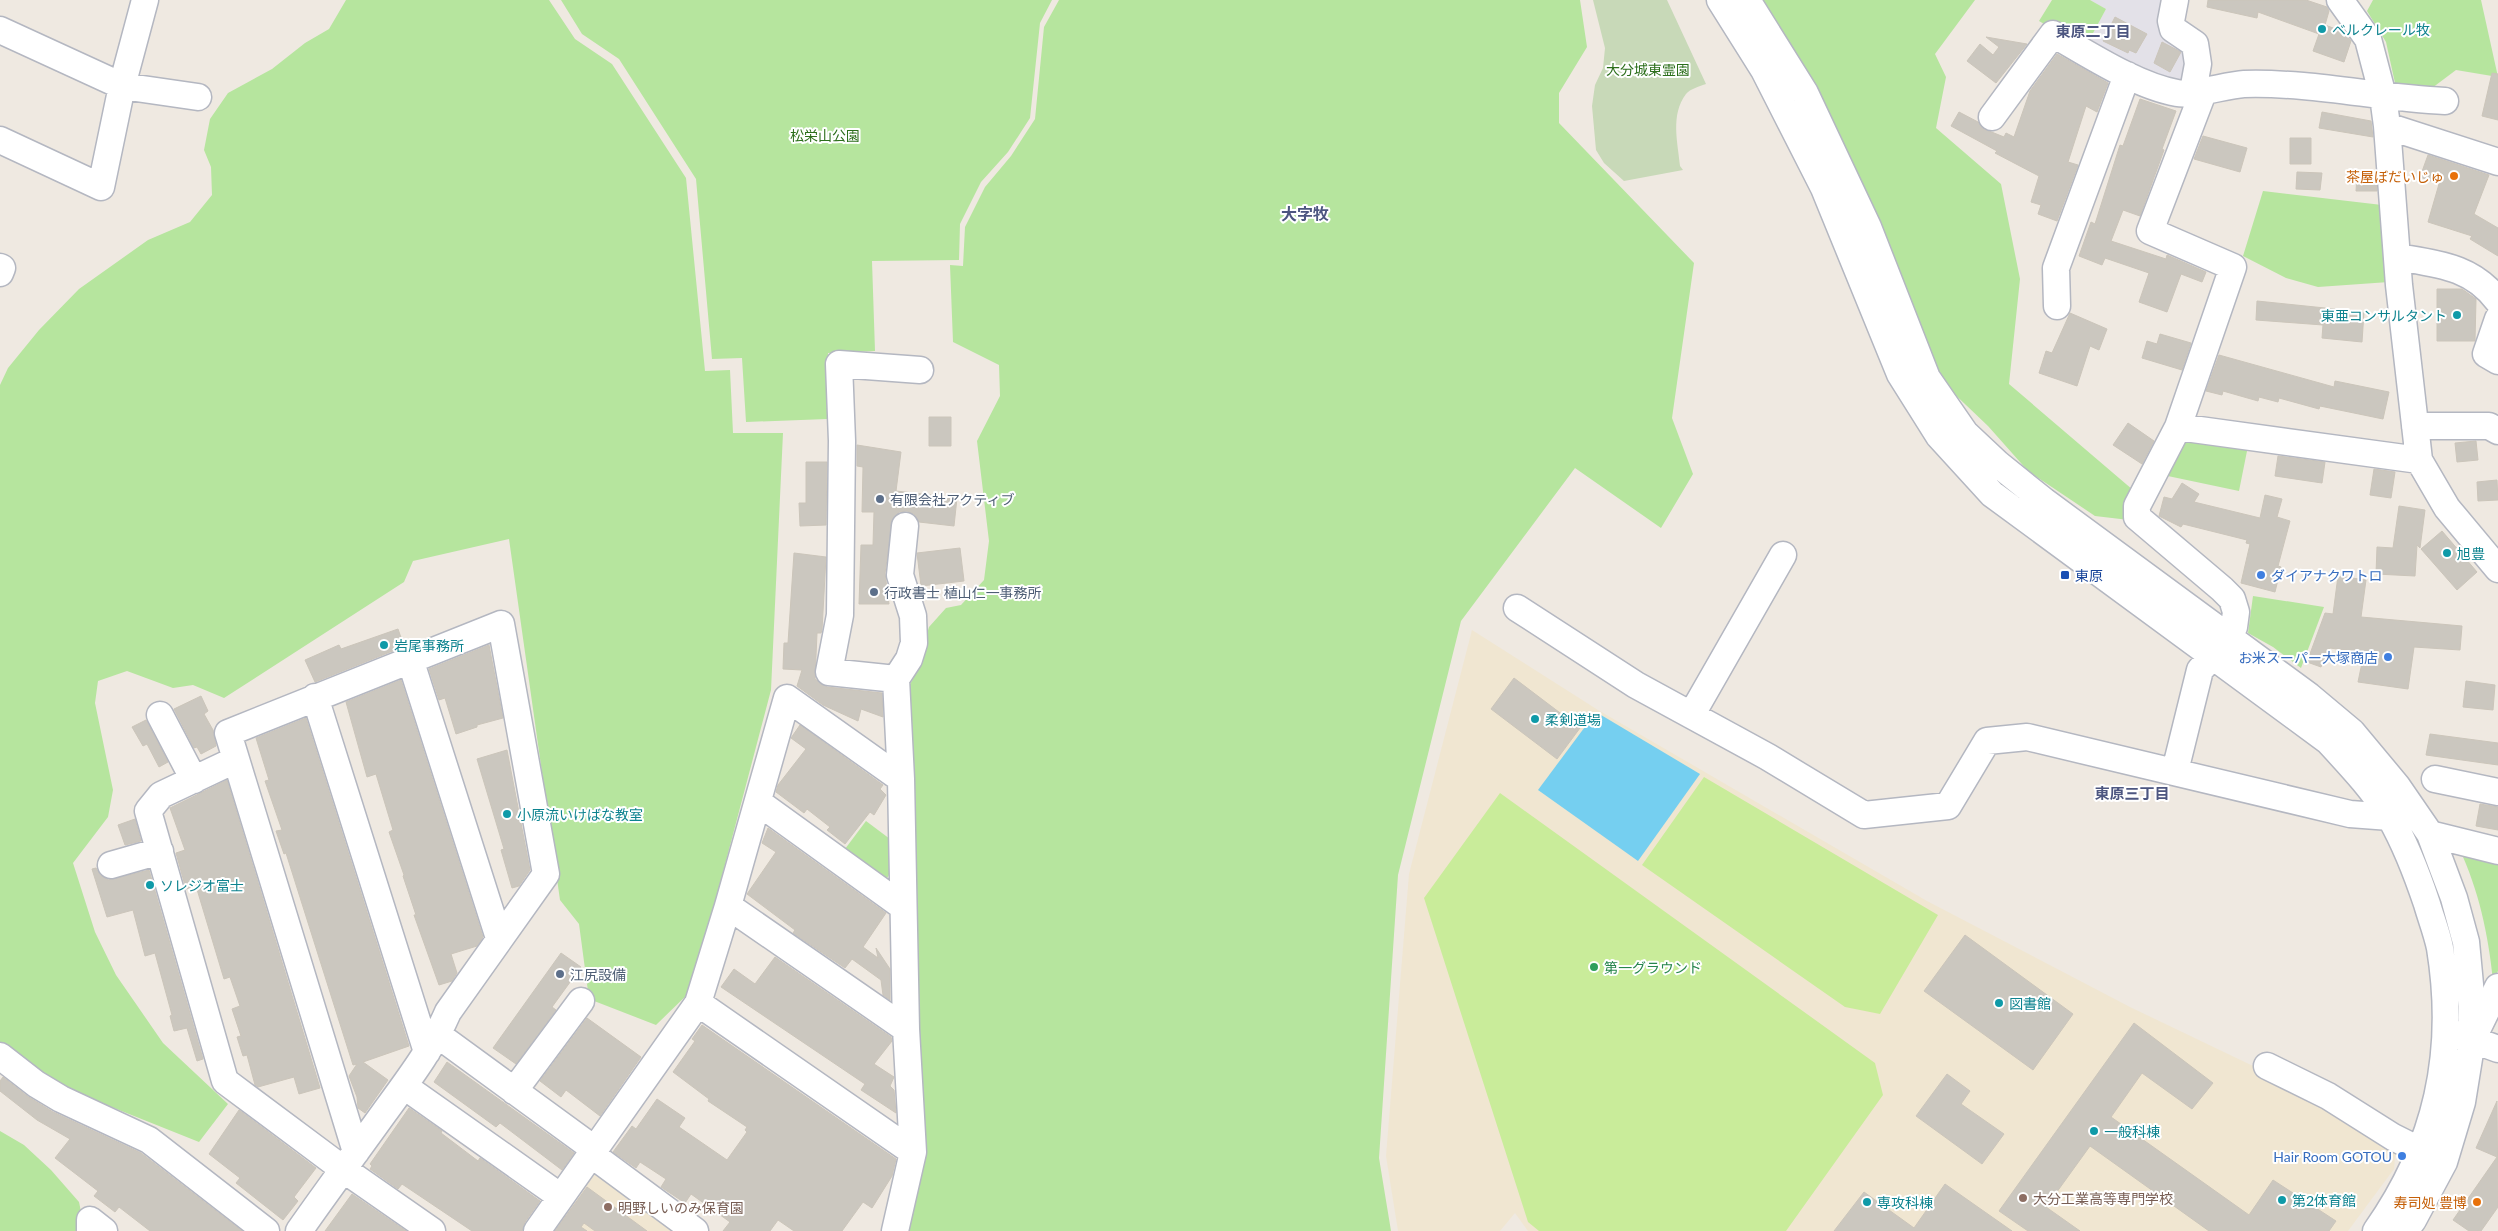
<svg xmlns="http://www.w3.org/2000/svg" width="2498" height="1231" viewBox="0 0 2498 1231" font-family="Lato,'Noto Sans JP',sans-serif">
  <rect width="100%" height="100%" fill="#efe9e1"/>
  <!-- industrial -->
  <path fill="#e3e1e8" d="M2090 0H2170L2191 44 2189 83 2169 86 2085 48 2106 9Z"/>
  <!-- education -->
  <path fill="#f0e6d1" d="M1472 630 1598 710 1927 901 2130 1007 2328 1102 2396 1146 2394 1169 2348 1231H1528L1515 1213 1500 1231H1398L1386 1156 1409 874Z
    M597 1171 674 1228 672 1231H554Z"/>
  <!-- green -->
  <path fill="#b6e59e" d="M346 0H549L575 39 612 64 686 178 705 371 730 370 733 433H783L771 690 692 990 656 1025 589 999 579 924 560 900 509 539 413 561 404 582 224 698 193 685 173 688 127 671 98 681 95 703 113 790 108 817 73 863 95 932 116 975 163 1043 228 1104 199 1142 69 1090 0 1042V385L8 368 39 330 79 289 148 240 190 222 212 195 211 167 204 150 210 119 228 93 272 69 305 43 329 29Z
    M561 0H1052L1040 23 1030 118 1008 152 981 182 960 224 959 260 872 261 875 351 828 353 827 419 746 422 742 358 712 359 696 179 619 59 582 34Z
    M1059 0H1580L1587 47 1559 93V123L1694 263 1672 418 1693 474 1661 528 1575 468 1461 621 1398 875 1379 1158 1391 1231H905L906 691 913 679 929 627 946 608 961 605 984 580 989 541 977 441 1000 396 999 365 953 342 950 265 963 266 965 227 985 187 1011 156 1035 119 1044 27Z
    M1752 0H1975L1935 54 1946 77 1936 128 2001 184 2020 279 2009 384 2133 490 2129 520 2095 516 2028 471 1988 426 1924 365Z
    M2052 0H2090L2106 9 2085 48 2039 21Z
    M2373 0H2481L2498 77 2456 70 2424 94 2397 92 2386 42 2367 11Z
    M2263 191 2382 205 2389 282 2318 287 2286 278 2243 256Z
    M2181 439 2248 446 2239 491 2163 475Z
    M2253 596 2324 607 2301 668 2273 647 2248 633Z
    M866 821 890 839 889 875 883 885 842 853Z
    M2459 848 2498 855V971L2493 980C2488 933 2479 891 2459 848Z
    M0 1131 24 1145 51 1170 79 1202 85 1231H0Z"/>
  <!-- cemetery -->
  <path fill="#c8d9b8" d="M1593 0H1667L1706 84C1700 86 1690 89 1686 94 1670 115 1678 143 1680 166L1683 170 1624 181 1604 163 1596 150 1592 106 1595 85 1603 68 1605 48Z"/>
  <!-- pitch -->
  <path fill="#c9ec9a" d="M1704 777 1938 915 1880 1014 1845 1007 1642 865Z
    M1500 793 1875 1063 1883 1095 1786 1231H1539L1528 1222 1424 898Z"/>
  <!-- water -->
  <path fill="#75cff0" d="M1596 712 1700 774 1638 861 1538 790Z"/>
  <!-- building -->
  <path fill="#cbc7bf" stroke="#cbc5ba" d="M2208 0H2306L2327 7 2329 11 2325 25 2344 32 2351 41 2344 62 2313 51 2319 34 2258 12 2257 18 2207 7Z
    M2115 17 2147 34 2136 53 2129 50 2128 53 2103 41Z
    M1986 37 2027 44 1996 83 1967 61 1980 44 1993 55 1999 47Z
    M2162 42 2181 52 2170 72 2154 63Z
    M2057 54 2108 83 2097 112 2086 106 2068 162 2078 165 2057 221 2038 214 2041 205 2031 202 2039 176 1995 153 1997 151 1951 126 1959 112 1978 122 1984 129 2004 137 2006 133 2014 137 2030 91Z
    M2492 73 2498 74V120L2482 116Z
    M2140 99 2176 111 2162 149 2164 150 2140 216 2123 210 2111 241 2166 259 2167 255 2206 272 2202 282 2181 274 2167 312 2139 302 2149 273 2105 258 2102 265 2079 256 2091 222 2095 224 2120 145 2123 146Z
    M2322 112 2371 121 2373 137 2319 128Z
    M2203 136 2247 148 2240 172 2194 159Z
    M2290 138H2311V164H2290Z
    M2428 155 2489 175 2474 214 2498 228V256L2470 239 2472 236 2428 222 2439 184 2420 177Z
    M2297 172 2322 173 2320 190 2296 189Z
    M2357 176 2376 177 2377 191H2356Z
    M2437 289H2462L2476 299 2475 341H2437Z
    M2257 301 2364 312 2362 342 2322 338 2323 325 2256 320Z
    M2070 313 2107 329 2099 350 2090 346 2077 386 2039 373 2046 351 2052 353Z
    M2160 334 2191 343 2182 370 2142 358 2147 341 2157 344Z
    M2219 355 2334 387 2335 381 2389 392 2383 419 2320 406 2319 409 2279 398 2278 402 2259 397 2258 401 2223 391 2222 395 2206 391Z
    M929 417H951V446H929Z
    M2128 423 2154 441 2142 464 2113 445Z
    M2476 441 2478 460 2457 462 2455 443Z
    M857 445 901 452 896 491 957 498 954 526 919 522 914 514 907 511 899 512 893 518 885 573 889 604H859L861 545H873L874 512H862L863 467 857 466Z
    M2278 456 2325 462 2322 483 2275 476Z
    M806 462H827L826 525 800 526 799 503H806Z
    M2374 469 2395 472 2391 498 2370 495Z
    M2497 480 2498 500 2478 501 2477 482Z
    M2182 483 2199 494 2194 502 2260 518 2265 495 2282 499 2277 517 2290 521 2278 566 2281 567 2275 592 2241 583 2250 544 2246 543 2247 540 2183 524 2181 527 2159 516 2164 497 2172 499Z
    M2399 506 2425 510 2420 548 2417 545 2415 576 2376 574 2377 547 2393 548Z
    M2442 531 2477 572 2457 590 2421 549Z
    M960 548 964 581 921 586 917 553Z
    M794 553 826 557 822 630 821 633H817L815 679 827 687 882 693 883 717 861 709 858 721 823 705 797 686 802 670 783 669 784 643H788Z
    M2338 576 2366 580 2361 617 2462 626 2460 650 2414 647 2408 689 2358 682 2364 653 2330 648 2321 667 2307 662 2325 613 2333 614Z
    M398 629 404 646 400 648 315 682 305 660 339 645 341 649Z
    M489 645 503 718 477 725V727L456 734 445 698 439 700 429 669Z
    M1514 678 1580 728 1557 759 1491 709Z
    M401 680 483 937 477 946 451 954 457 973 452 981 439 985 414 915H416L403 876 404 875 389 832 393 830 376 774 367 777 346 702Z
    M2466 681 2495 685 2493 710 2463 707Z
    M201 696 208 711 204 714 213 730 216 746 201 754 197 747 194 748 174 709Z
    M306 718 409 1046 363 1062 388 1080 365 1113 358 1108 357 1097 349 1076 357 1064 353 1065 286 853 284 854 276 831 282 830 265 781 269 780 256 738Z
    M146 720 168 762 159 767 147 744 143 746 132 727Z
    M800 725 883 785 880 789 886 795 874 815 870 812 845 844 827 830 830 827 807 809 804 813 776 792 778 785 806 749 791 738Z
    M2430 734 2498 743V765L2426 755Z
    M507 750 530 870 519 886 512 888 501 850 504 849 477 759Z
    M227 780 320 1088 299 1094 294 1077 258 1087 255 1085 247 1055 243 1056 237 1037 241 1036 232 1009 240 1006 230 977 224 979 196 886 186 889 176 853 185 850 170 808Z
    M2480 804 2498 807V830L2476 826Z
    M135 819 141 841 125 845 118 825Z
    M768 828 886 913 863 947 878 958 876 948 890 969V1000L883 995 881 980 852 959 845 968 793 933 795 930 747 894 776 852 762 843Z
    M96 868 100 875 108 880 149 870 203 1059 197 1061 187 1028 174 1031 170 1016 172 1015 155 953 145 956 133 910 107 917 92 869Z
    M1965 935 2073 1014 2033 1070 1924 991Z
    M561 953 581 967 552 1007 556 1010 516 1064 493 1048Z
    M775 957 891 1037 892 1041 874 1064 894 1077 890 1086 894 1090 896 1113 861 1090 865 1084 721 987 734 969 755 984Z
    M587 1018 641 1057 600 1116 566 1090 561 1097 540 1081Z
    M2134 1023 2213 1083 2192 1109 2142 1073 2111 1117 2249 1215 2273 1180 2336 1221 2329 1231H2209L2090 1146 2046 1207 2080 1231H2028L1999 1211Z
    M702 1025 896 1159 892 1176 872 1208 863 1202 842 1231H794L778 1220 770 1231H723L730 1222 691 1194 685 1203 661 1187 666 1179 640 1162 636 1168 613 1152 632 1126 636 1129 657 1099 685 1118 679 1127 727 1160 747 1132 745 1130 747 1127 708 1101 709 1099 673 1072 695 1041 692 1039Z
    M447 1062 574 1153 562 1170 500 1123 496 1127 434 1082Z
    M1947 1074 1970 1091 1961 1104 2004 1134 1982 1164 1916 1116Z
    M3 1077 27 1096 53 1112 141 1153 242 1231H150L119 1207 115 1212 94 1196 98 1191 55 1158 70 1139 37 1120 0 1091V1081Z
    M2497 1101 2498 1207 2481 1231H2469L2453 1220 2497 1157 2476 1148Z
    M409 1108 442 1131 441 1133 478 1161 480 1158 540 1201 525 1222 522 1231H472L402 1184 398 1189 370 1169 372 1166 370 1164Z
    M239 1110 316 1168 294 1197 298 1201 283 1220 236 1183 240 1178 209 1154Z
    M1945 1184 2012 1231H1834L1864 1192 1914 1228Z
    M587 1187 647 1231H595L584 1223 581 1227 587 1231H555Z
    M352 1194 406 1231H325Z"/>
  <g fill="none" stroke-linecap="round" stroke-linejoin="round">
    <!-- minor casing -->
    <g stroke="#b4b7c1" stroke-width="29">
      <path id="minor" d="M1720 0 1764 70 1824 188 1900 374 1939 436 1992 494 2328 741C2350 765 2373 789 2390 817 2406 845 2417 874 2427 904 2431 918 2437 933 2440 948 2457 1053 2437 1144 2376 1231
        M1747 0 1805 93 1868 227 1927 378 1965 433 1998 464 2044 501 2309 696 2352 732 2397 786 2430 834 2454 898 2466 942 2472 1006V1040L2462 1102 2444 1162 2413 1220 2405 1231
        M2175 0 2171 21 2173 29 2195 44 2198 64 2193 91
        M2340 0 2368 39 2383 96 2387 126 2399 285 2419 460 2447 508 2498 569
        M0 30 122 86 198 97
        M1992 117 2053 34C2088 54 2137 86 2177 93 2193 96 2226 85 2244 84 2312 82 2378 98 2445 101
        M2387 126 2498 162
        M0 140 101 187 122 86 145 0
        M2397 257C2437 264 2472 266 2498 301
        M0 267 2 268 0 273
        M2057 306 2056 268 2127 75
        M2498 319 2486 354 2498 361
        M2415 426H2489L2498 431
        M2178 427 2233 267 2150 231 2204 90
        M1517 608 1636 685 1768 757 1864 815 1948 806 1987 741 2027 737 2350 814 2390 817
        M410 659 499 938
        M896 679 909 659 914 643 913 616 900 575 905 526
        M315 697 427 1052
        M1692 714 1783 555
        M160 715 194 780
        M235 760 161 795 148 811 225 1081 343 1169 432 1231
        M2175 771 2200 670 2228 639 2234 627 2236 612 2232 599 2222 589 2137 517V506L2178 427 2419 460
        M901 779 896 679 829 672 840 615 842 441 839 364 920 370
        M2435 779 2498 792
        M758 802 902 906
        M2430 834 2498 851
        M111 865 160 851
        M728 906 906 1029
        M698 1003 913 1152
        M2457 1034 2498 1049
        M2475 1034 2498 987
        M438 1035 590 1146 591 1154 695 1231
        M0 1056 36 1084 61 1099 149 1140 266 1231
        M2267 1066 2328 1096 2393 1137 2437 1159
        M404 1086 561 1197
        M514 1091 581 1001
        M90 1231V1220L104 1231
        M299 1231C327 1191 356 1152 384 1113 408 1080 432 1049 448 1012L546 874 501 624 228 733 356 1152
        M537 1231 698 1003 728 906 787 698 901 779 906 1029 913 1152 895 1231"/>
    </g>
    <!-- minor -->
    <use href="#minor" stroke="#fff" stroke-width="26"/>
  </g>
  <!-- markers -->
  <g fill="#0f9aa8" stroke="#fff" stroke-width="2">
    <circle cx="2322" cy="29" r="5"/>
    <circle cx="2457" cy="315" r="5"/>
    <circle cx="2447" cy="553" r="5"/>
    <circle cx="384" cy="645" r="5"/>
    <circle cx="1535" cy="719" r="5"/>
    <circle cx="507" cy="814" r="5"/>
    <circle cx="150" cy="885" r="5"/>
    <circle cx="1999" cy="1003" r="5"/>
    <circle cx="2094" cy="1131" r="5"/>
    <circle cx="2282" cy="1200" r="5"/>
    <circle cx="1867" cy="1202" r="5"/>
  </g>
  <g fill="#e8710a" stroke="#fff" stroke-width="2">
    <circle cx="2454" cy="176" r="5"/>
    <circle cx="2477" cy="1202" r="5"/>
  </g>
  <g fill="#5c6f8a" stroke="#fff" stroke-width="2">
    <circle cx="880" cy="499" r="5"/>
    <circle cx="874" cy="592" r="5"/>
    <circle cx="560" cy="974" r="5"/>
  </g>
  <rect fill="#1a4fb4" stroke="#fff" stroke-width="2" x="2060" y="570" width="10" height="10" rx="2.5"/>
  <g fill="#3f7fe0" stroke="#fff" stroke-width="2">
    <circle cx="2261" cy="575" r="5"/>
    <circle cx="2388" cy="657" r="5"/>
    <circle cx="2402" cy="1156" r="5"/>
  </g>
  <circle fill="#2e9e5b" stroke="#fff" stroke-width="2" cx="1594" cy="967" r="5"/>
  <g fill="#8d6e63" stroke="#fff" stroke-width="2">
    <circle cx="2023" cy="1198" r="5"/>
    <circle cx="608" cy="1207" r="5"/>
  </g>
  <g text-anchor="middle" dominant-baseline="central" stroke-width="4" stroke-linejoin="round" paint-order="stroke">
    <!-- culture labels -->
    <g font-size="14" fill="#0d838f" stroke="#fff" text-anchor="start">
      <text x="2332" y="29">ベルクレール牧</text>
      <text x="2447" y="315" text-anchor="end">東亜コンサルタント</text>
      <text x="2457" y="553">旭豊</text>
      <text x="394" y="645">岩尾事務所</text>
      <text x="1545" y="719">柔剣道場</text>
      <text x="517" y="814">小原流いけばな教室</text>
      <text x="160" y="885">ソレジオ富士</text>
      <text x="2009" y="1003">図書館</text>
      <text x="2104" y="1131">一般科棟</text>
      <text x="2292" y="1200">第2体育館</text>
      <text x="1877" y="1202">専攻科棟</text>
    </g>
    <!-- park labels -->
    <g font-size="14" fill="#2c6e1b" stroke="#fff">
      <text x="1648" y="69">大分城東霊園</text>
      <text x="825" y="135">松栄山公園</text>
    </g>
    <!-- food labels -->
    <g font-size="14" fill="#c56008" stroke="#fff" text-anchor="end">
      <text x="2444" y="176">茶屋ぼだいじゅ</text>
      <text x="2467" y="1202">寿司処 豊博</text>
    </g>
    <!-- service labels -->
    <g font-size="14" fill="#4e5e75" stroke="#fff" text-anchor="start">
      <text x="890" y="499">有限会社アクティブ</text>
      <text x="884" y="592">行政書士 植山仁一事務所</text>
      <text x="570" y="974">江尻設備</text>
    </g>
    <!-- transit labels -->
    <g font-size="14" fill="#164399" stroke="#fff" text-anchor="start">
      <text x="2075" y="575">東原</text>
    </g>
    <!-- shop labels -->
    <g font-size="14" fill="#366cbe" stroke="#fff" text-anchor="end">
      <text x="2271" y="575" text-anchor="start">ダイアナクワトロ</text>
      <text x="2378" y="657">お米スーパー大塚商店</text>
      <text x="2392" y="1156">Hair Room GOTOU</text>
    </g>
    <!-- leisure labels -->
    <g font-size="14" fill="#27864d" stroke="#fff" text-anchor="start">
      <text x="1604" y="967">第一グラウンド</text>
    </g>
    <!-- education labels -->
    <g font-size="14" fill="#785e54" stroke="#fff" text-anchor="start">
      <text x="2033" y="1198">大分工業高等専門学校</text>
      <text x="618" y="1207">明野しいのみ保育園</text>
    </g>
    <!-- neighbourhood labels -->
    <g font-size="15" font-weight="bold" fill="#4d5680" stroke="#fff">
      <text x="2093" y="31">東原二丁目</text>
      <text x="2132" y="793">東原三丁目</text>
    </g>
    <!-- quarter labels -->
    <g font-size="16" font-weight="bold" fill="#4d5680" stroke="#fff">
      <text x="1305" y="213">大字牧</text>
    </g>
  </g>
</svg>
